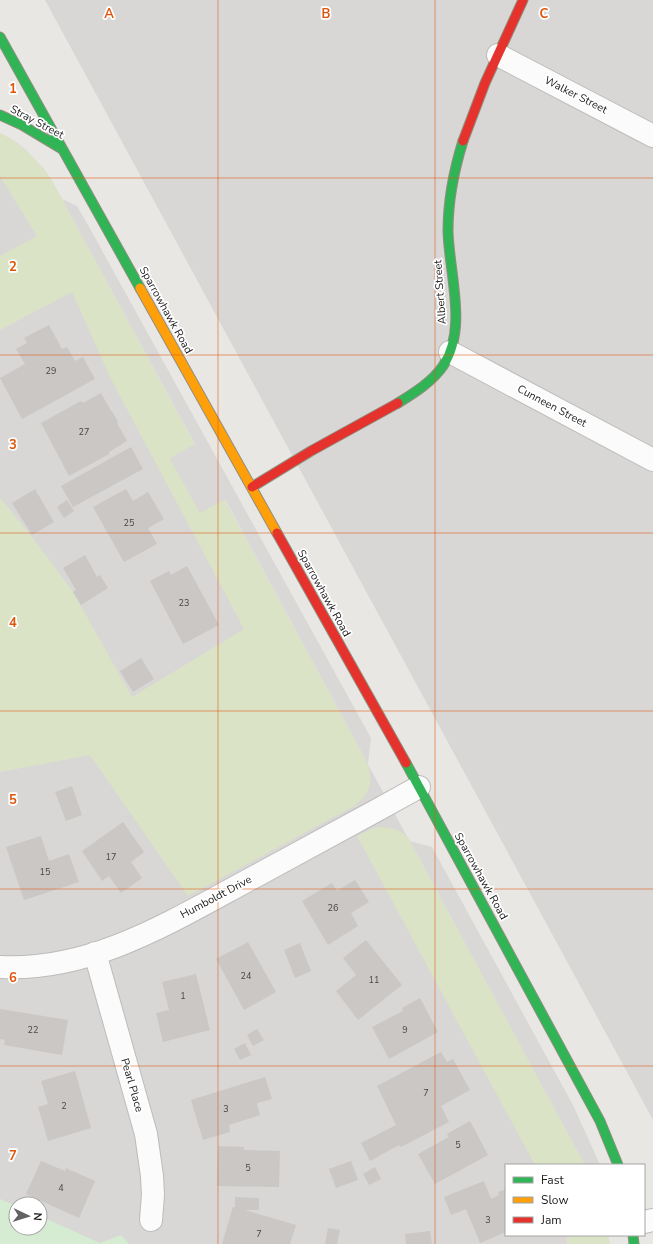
<svg xmlns="http://www.w3.org/2000/svg" width="653" height="1244" viewBox="0 0 653 1244" font-family="'Nunito Sans',sans-serif">
  <rect width="100%" height="100%" fill="#e9e7e4"/>
  <!-- residential -->
  <path fill="#d8d7d5" fill-rule="evenodd" d="M45 0H653V1120Z
    M0 133 16 142 26 150 44 169 51 179 585 1165H506V1235H608L610 1244H0ZM16 1204H40V1228H16Z"/>
  <!-- grass -->
  <path fill="#dae3c6" d="M0 133C21 143 37 160 51 179L195 445 170 459 200 513 224 499 368 764C373 782 370 795 354 806L188 896 90 755 0 772V498L33 538 73 592 132 697 244 629 111 379 72 292 0 330V256L37 236 0 176Z
    M379 827C393 827 403 830 410 841L585 1165H535L357 836 371 829Z
    M567 1235H608L610 1244H567Z"/>
  <!-- park -->
  <path fill="#d6ecd2" d="M0 1199 16 1206V1228H40V1216L100 1243 121 1235 129 1244H0Z"/>
  <!-- parking -->
  <path fill="#d9d8d7" d="M62 199 77 206 93 234 371 738 368 764 225 499 200 513 170 458 195 444Z
    M410 841 432 847 574 1107 600 1165H585Z"/>
  <!-- building -->
  <path fill="#cac7c5" d="M49 325 62 349 67 347 75 361 83 357 95 379 22 419 0 378 25 364 16 349 27 343 24 338Z
    M101 393 111 411H112L118 422 117 423 127 441 109 452V454L69 476 41 423 81 401 83 403Z
    M131 447 143 469 73 507 61 486Z
    M35 489 54 522 32 535 12 503Z
    M126 489 133 501 148 492 164 519 148 528 157 544 124 562 93 507Z
    M67 500 74 511 64 518 57 507Z
    M85 555 97 577 100 575 108 588 81 605 73 592 76 590 63 568Z
    M187 566 219 625 183 644 150 581 169 571 171 575Z
    M141 658 154 679 133 692 120 671Z
    M72 786 82 815 66 821 55 792Z
    M123 822 144 852 131 862 142 878 121 893 109 876 102 881 82 851Z
    M41 836 49 861 69 854 79 882 24 900 6 847Z
    M355 880 369 902 351 913 358 926 328 945 302 901 332 883 337 891Z
    M366 940 402 985 358 1020 336 991 356 975 343 958Z
    M248 942 276 992 244 1010 216 959Z
    M300 943 311 971 295 978 284 950Z
    M196 974 210 1030 163 1042 156 1013 169 1010 162 982Z
    M420 998 438 1032 389 1059 372 1027 403 1011 402 1008Z
    M0 1009 68 1020 62 1055 4 1045 5 1040 0 1039Z
    M257 1029 264 1040 253 1046 247 1035Z
    M245 1043 251 1055 240 1060 234 1049Z
    M441 1052 447 1062 453 1059 470 1090 441 1106 449 1122 401 1147 399 1145 370 1161 361 1143 396 1125 377 1086Z
    M75 1071 91 1128 48 1141 38 1107 48 1104 41 1081Z
    M265 1077 272 1099 257 1103 260 1115 229 1125 230 1132 203 1140 191 1100Z
    M470 1121 488 1155 435 1184 418 1154 449 1137 447 1134Z
    M218 1146 244 1147V1150L280 1151 279 1187 217 1186Z
    M41 1161 65 1171 66 1168 95 1181 79 1218 26 1194Z
    M351 1161 358 1180 336 1188 329 1169Z
    M375 1167 381 1179 369 1185 363 1174Z
    M484 1181 491 1199 499 1195 498 1192 506 1189V1232L480 1243 466 1209 451 1215 444 1197Z
    M235 1197 259 1198V1210H245L296 1225 290 1244H222L233 1207H235Z
    M328 1228 340 1230 337 1244H325Z
    M430 1231 432 1244H406L405 1234Z"/>
  <g fill="none" stroke-linecap="round" stroke-linejoin="round">
    <!-- street casing -->
    <g stroke="#bcbcba" stroke-width="24">
      <path id="street" d="M498 55 653 136
        M450 352 653 460
        M95 953 146 1134 152 1176 153 1195 151 1220
        M0 967C94 972 177 918 256 876 311 846 365 817 419 787
        M644 1222 653 1220"/>
    </g>
    <!-- fast casing -->
    <g stroke="#908f7f" stroke-width="11">
      <path id="fast" d="M0 37 140 288
        M0 115 22 125 62 149
        M398 403C414 393 432 382 443 366 468 329 449 273 448 231 448 201 454 170 463 141
        M406 763 600 1121 618 1165
        M633 1235 634 1244"/>
    </g>
    <!-- slow casing -->
    <g stroke="#908f7f" stroke-width="11">
      <path id="slow" d="M140 288 277 533"/>
    </g>
    <!-- jam casing -->
    <g stroke="#908f7f" stroke-width="11">
      <path id="jam" d="M463 141 485 83 523 0
        M252 487 311 451 398 403
        M277 533 406 763"/>
    </g>
    <!-- street -->
    <use href="#street" stroke="#fcfbfb" stroke-width="22"/>
    <!-- fast -->
    <use href="#fast" stroke="#30b455" stroke-width="9"/>
    <!-- slow -->
    <use href="#slow" stroke="#ff9f0a" stroke-width="9"/>
    <!-- jam -->
    <use href="#jam" stroke="#e5322d" stroke-width="9"/>
  </g>
  <!-- grid -->
  <path fill="none" stroke="#de560d" stroke-width="1" stroke-opacity="0.55" d="M218 0V1244M435 0V1244M0 178H653M0 355H653M0 533H653M0 711H653M0 889H653M0 1066H653"/>
  <g text-anchor="middle" dominant-baseline="central" stroke-width="3.5" stroke-linejoin="round" paint-order="stroke">
    <!-- number labels -->
    <g font-size="9" fill="#474646">
      <text x="51" y="371">29</text>
      <text x="84" y="432">27</text>
      <text x="129" y="523">25</text>
      <text x="184" y="603">23</text>
      <text x="111" y="857">17</text>
      <text x="45" y="872">15</text>
      <text x="333" y="908">26</text>
      <text x="246" y="976">24</text>
      <text x="374" y="980">11</text>
      <text x="183" y="996">1</text>
      <text x="33" y="1030">22</text>
      <text x="405" y="1030">9</text>
      <text x="426" y="1093">7</text>
      <text x="64" y="1106">2</text>
      <text x="226" y="1109">3</text>
      <text x="458" y="1145">5</text>
      <text x="248" y="1168">5</text>
      <text x="61" y="1188">4</text>
      <text x="488" y="1220">3</text>
      <text x="259" y="1234">7</text>
    </g>
    <!-- street labels -->
    <g font-size="11" fill="#1b1b1b" stroke="#fff">
      <text transform="translate(576 95) rotate(27)">Walker Street</text>
      <text transform="translate(37 122) rotate(28)">Stray Street</text>
      <text transform="translate(440 292) rotate(-94)">Albert Street</text>
      <text transform="translate(166 310) rotate(61)">Sparrowhawk Road</text>
      <text transform="translate(552 406) rotate(28)">Cunneen Street</text>
      <text transform="translate(324 593) rotate(61)">Sparrowhawk Road</text>
      <text transform="translate(481 876) rotate(61)">Sparrowhawk Road</text>
      <text transform="translate(216 897) rotate(-28)">Humboldt Drive</text>
      <text transform="translate(132 1085) rotate(74)">Pearl Place</text>
    </g>
  </g>
  <g font-size="13" text-anchor="middle" font-weight="bold" fill="#de560d" stroke="#fff" stroke-width="3.5" stroke-linejoin="round" paint-order="stroke">
    <text x="109" y="18">A</text>
    <text x="326" y="18">B</text>
    <text x="544" y="18">C</text>
    <text x="13" y="93">1</text>
    <text x="13" y="271">2</text>
    <text x="13" y="449">3</text>
    <text x="13" y="627">4</text>
    <text x="13" y="804">5</text>
    <text x="13" y="982">6</text>
    <text x="13" y="1160">7</text>
  </g>
  <!-- legend -->
  <rect x="505" y="1164" width="140" height="72" fill="#ffffff" stroke="#a4a4a4"/>
  <rect x="513" y="1177" width="20" height="6" fill="#30b455" stroke="#a4a4a4"/>
  <text x="541" y="1184" font-size="12" fill="#1b1b1b">Fast</text>
  <rect x="513" y="1197" width="20" height="6" fill="#ff9f0a" stroke="#a4a4a4"/>
  <text x="541" y="1204" font-size="12" fill="#1b1b1b">Slow</text>
  <rect x="513" y="1217" width="20" height="6" fill="#e5322d" stroke="#a4a4a4"/>
  <text x="541" y="1224" font-size="12" fill="#1b1b1b">Jam</text>
  <!-- north arrow -->
  <g transform="translate(28 1216) rotate(94)"><circle r="19" fill="#ffffff" stroke="#a4a4a4"/>
  <path d="M0-3L7 15L0 10L-7 15Z" fill="#636261"/>
  <text y="-6" font-size="11" font-weight="bold" text-anchor="middle" fill="#1b1b1b">N</text>
  </g>
</svg>
